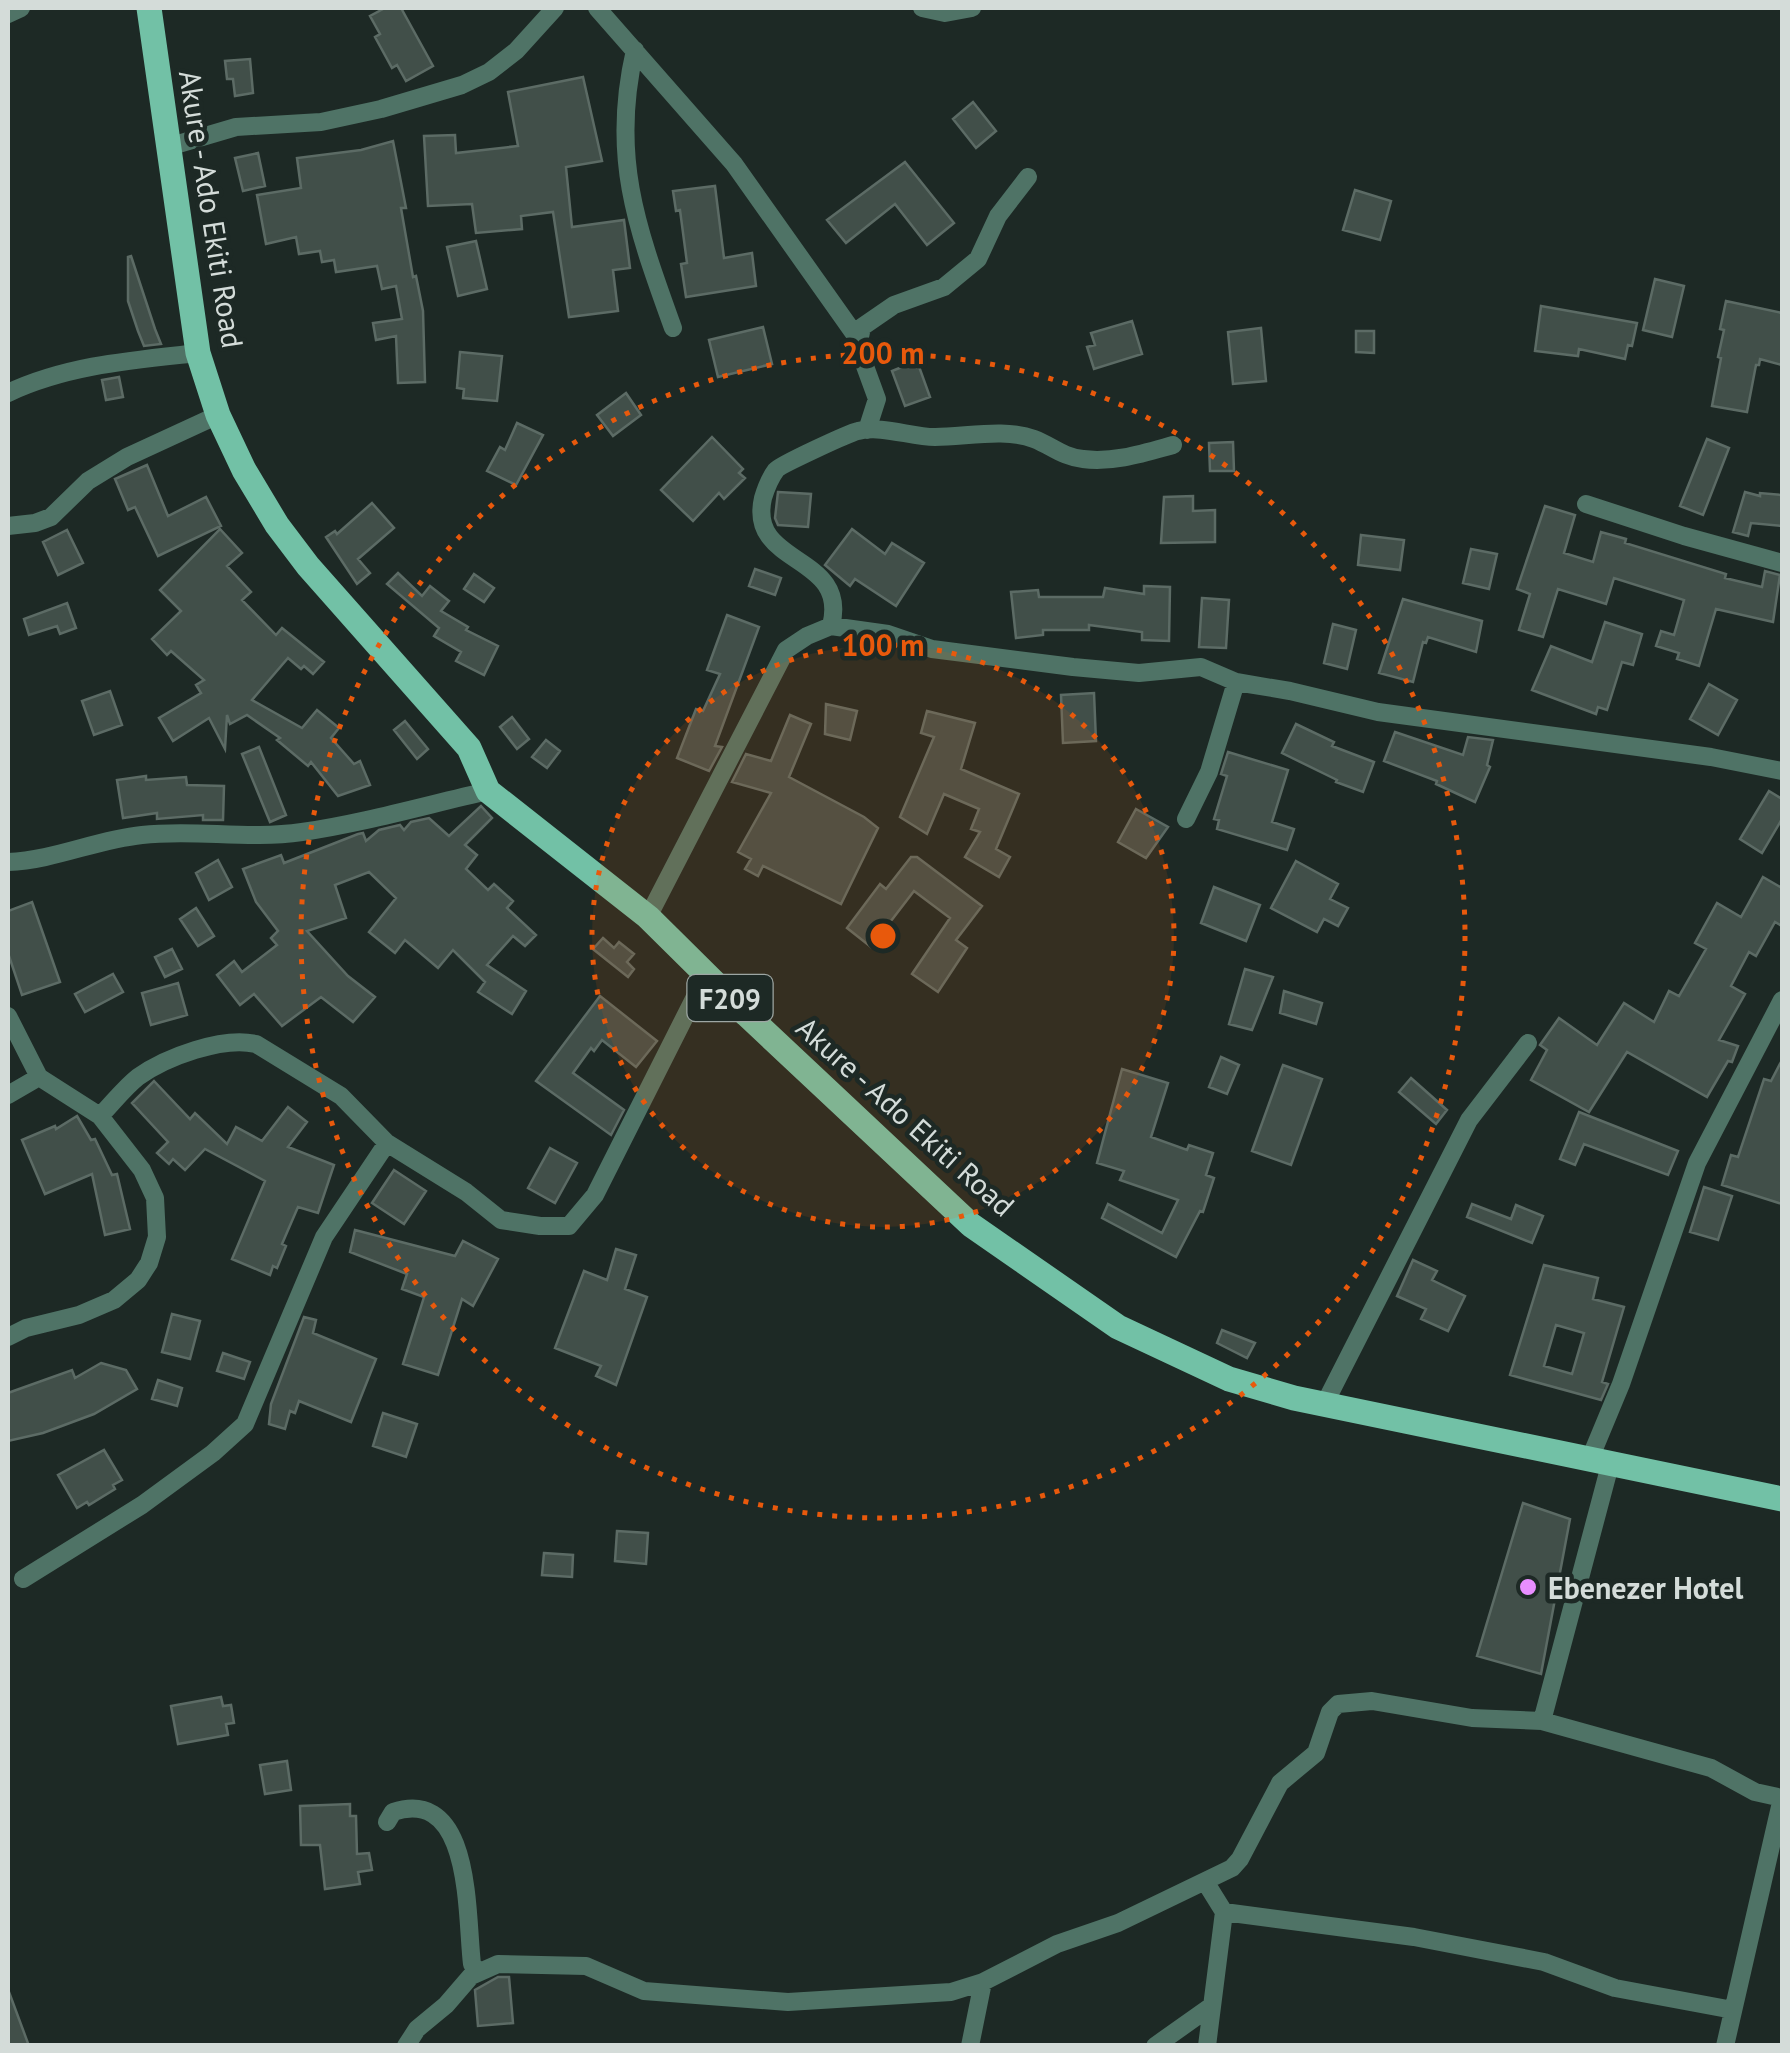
<svg xmlns="http://www.w3.org/2000/svg" width="1790" height="2053" viewBox="0 0 1790 2053" font-family="'PT Sans',sans-serif">
  <rect width="100%" height="100%" fill="#1d2925"/>
  <!-- building -->
  <path fill="#414f49" stroke="#5c6b65" stroke-width="2.5" fill-rule="evenodd" d="M385 8H401L433 66 406 81 397 65 392 68 375 37 380 34 370 16Z
    M250 59 253 93 235 96 233 79H227L225 61Z
    M583 77 602 161 566 167 572 227 624 220 630 268 613 270 618 311 569 317 553 212 521 216 522 229 476 233 472 204 428 206 424 136 455 135 456 153 518 146 508 92Z
    M973 102 996 131 976 148 953 119Z
    M393 141 406 208H401L413 277 416 276 423 311 425 382 398 383 396 336 376 340 373 323 402 319 396 286 382 289 377 266 336 272 334 260 322 262 320 251 299 254 296 237 266 244 257 195 301 188 297 158 361 150Z
    M258 153 265 186 243 191 235 158Z
    M905 162 954 223 927 245 895 204 846 243 827 220Z
    M715 186 724 258 752 253 756 286 686 297 681 264 687 263 680 210 676 211 673 191Z
    M1355 190 1391 201 1380 240 1343 230Z
    M476 241 487 289 458 296 447 247Z
    M131 256 155 329 161 344 144 346 138 331 128 301V257Z
    M1655 279 1684 286 1672 337 1643 330Z
    M1726 301 1782 313V365L1760 359 1759 365H1756L1747 412 1712 406 1721 358 1718 357 1724 330 1720 329Z
    M1541 306 1637 323 1632 346 1628 345 1625 359 1579 349 1578 356 1535 351Z
    M1132 321 1142 354 1094 369 1087 347 1095 345 1091 333Z
    M763 327 772 364 718 377 709 340Z
    M1261 328 1266 381 1233 384 1228 332Z
    M1356 331H1374V353L1356 352Z
    M460 352 502 356 497 401 463 398 464 389 457 388Z
    M917 361 930 397 905 406 892 371Z
    M119 377 123 397 106 400 102 380Z
    M626 393 641 415 613 436 597 415Z
    M517 423 543 435 516 485 487 471 500 447 505 450Z
    M712 437 743 469 739 473 745 478 724 499 719 493 693 521 661 490Z
    M1707 439 1729 448 1703 515 1680 506Z
    M1233 442 1234 471H1210L1209 443Z
    M147 465 168 516 206 497 221 526 158 556 135 507 128 510 115 479Z
    M778 492 811 494 808 527 778 525 775 518Z
    M1745 492 1760 496V493L1782 495V526L1751 523 1748 536 1733 532Z
    M1193 496V511L1215 510V542L1161 543 1164 497Z
    M372 503 394 528 358 559 370 573 357 584 326 537 335 531 337 534Z
    M1545 506 1575 515 1564 553 1593 562 1601 532 1626 539 1625 543 1726 574 1725 578 1762 587 1765 571 1780 575 1773 622 1716 609 1699 666 1677 659 1679 653 1656 646 1661 631 1674 635 1684 600 1614 578 1606 604 1558 589 1543 637 1519 630 1530 594 1517 589Z
    M220 529 242 553 227 566 251 592 242 600 276 635 282 628 324 662 313 674 304 666 301 669 288 658 252 700 302 728 317 710 339 728 331 738 354 764 360 761 370 785 338 796 311 762 308 766 277 740 280 738 247 715 230 724 227 715 225 749 209 718 173 741 159 718 201 693 196 685 204 680 171 651 167 655 152 639 181 611 160 590Z
    M852 529 885 554 892 543 924 563 896 606 855 579 850 586 825 565Z
    M67 530 83 563 58 575 43 542Z
    M1361 535 1404 540 1400 570 1358 565Z
    M1471 549 1497 554 1489 589 1463 583Z
    M755 569 781 578 775 595 749 586Z
    M398 573 422 596 430 586 449 601 441 611 468 627 466 630 498 646 484 675 456 661 461 652 434 636 439 628 387 584Z
    M474 574 494 588 484 602 464 589Z
    M1144 586 1170 587 1169 641 1142 640V632L1089 625V630H1043V635L1016 638 1011 592 1038 590 1039 597H1103L1105 588 1144 594Z
    M1202 598 1229 600 1226 648 1199 647Z
    M1403 599 1482 621 1476 652 1428 637 1426 643 1423 642 1413 682 1379 673Z
    M67 603 76 628 60 634 57 626 29 635 24 619Z
    M727 615 759 627 715 746 722 747 709 771 677 758 696 709 703 711 720 674 707 670Z
    M1605 622 1642 634 1633 665 1622 662 1607 710 1598 707 1596 714 1532 690 1551 646 1592 662Z
    M1333 624 1356 630 1347 669 1324 663Z
    M1709 684 1737 700 1718 735 1690 719Z
    M110 691 122 725 94 735 82 701Z
    M1094 693 1096 741 1063 743 1061 695Z
    M826 704 857 711 850 740 825 734Z
    M927 711 975 723 961 769 1019 794 996 849 1010 857 999 877 965 857 980 832 971 829 979 809 944 794 927 834 900 817 934 737 921 733Z
    M790 715 811 724 789 777 864 817 878 828 841 904 763 866 758 876 745 869 751 859 738 852 771 793 732 782 746 754 771 761Z
    M512 717 529 739 517 749 500 727Z
    M405 721 428 749 417 759 394 730Z
    M1296 724 1334 742 1332 746 1374 762 1363 792 1336 782 1337 780 1282 753Z
    M1395 732 1463 755 1468 737 1493 740 1487 765 1490 767 1475 802 1436 784 1437 781 1384 761Z
    M546 740 560 751 547 768 532 757Z
    M259 747 286 815 270 822 242 754Z
    M1228 752 1288 770 1272 822 1294 829 1287 850 1217 829 1219 820 1214 819 1227 776 1221 774Z
    M146 776V780L186 777 187 785 224 786 223 820H203V815L157 819V813L123 818 117 780Z
    M1769 791 1782 799V819L1762 853 1740 839Z
    M481 806 492 818 465 845 477 855 466 869 488 890 494 884 513 901 507 908 536 935 525 946 513 936 487 965 526 991 512 1014 478 992 485 982 453 950 438 968 405 940 395 953 369 932 396 898 369 872 335 885 346 918 307 931 348 976 375 997 353 1022 321 997 282 1026 254 994 240 1005 217 975 234 961 242 972 277 945 271 938 278 931 256 902 243 869 281 855 284 863 358 834 363 833 366 841 379 830 400 825 404 830 411 822 429 818 449 836Z
    M1136 809 1168 827 1146 858 1118 842Z
    M911 857H917L982 906 956 940 967 948 938 992 912 974 950 918 914 891 871 947 847 928 880 884 886 889Z
    M218 860 232 887 209 900 196 873Z
    M1296 861 1338 884 1330 899 1348 908 1338 926 1324 919 1317 932 1271 908Z
    M1763 877 1782 888V926L1775 922 1756 956 1749 952 1731 986 1745 994 1719 1040 1738 1046 1732 1062 1728 1061 1707 1097 1627 1052 1589 1112 1531 1080 1547 1050 1540 1045 1559 1018 1597 1045 1624 1003 1654 1022 1669 991 1679 996 1706 949 1695 943 1717 903 1741 917Z
    M1214 887 1260 905 1246 941 1201 923Z
    M32 902 60 982 22 995 8 953V911Z
    M196 908 214 936 198 946 180 919Z
    M603 938 614 948 619 942 634 954 627 962 634 969 628 977 593 949Z
    M172 949 182 969 165 977 155 957Z
    M1245 969 1273 977 1252 1030 1229 1024Z
    M113 974 123 992 85 1012 75 994Z
    M178 983 187 1015 151 1025 142 993Z
    M1284 991 1322 1003 1316 1024 1280 1013Z
    M600 996 657 1041 636 1067 602 1040 594 1051 591 1048 573 1073 624 1110 611 1135 536 1081Z
    M1221 1057 1239 1065 1227 1094 1209 1087Z
    M1782 1060V1204L1722 1185 1731 1155 1738 1157 1764 1079 1771 1081Z
    M1283 1065 1322 1079 1291 1165 1252 1151Z
    M1122 1069 1168 1083 1151 1137 1187 1150 1189 1145 1213 1153 1206 1175 1214 1178 1203 1212 1200 1211 1176 1257 1102 1218 1108 1204 1162 1233 1178 1200 1120 1180 1124 1171 1097 1163Z
    M1411 1078 1447 1110 1436 1124 1399 1092Z
    M154 1081 190 1119 195 1113 227 1144 236 1127 262 1141 288 1107 307 1122 288 1147 334 1165 318 1213 298 1207 282 1244 286 1246 277 1268 273 1266 270 1275 232 1259 265 1181 205 1149 185 1170 173 1159 169 1164 157 1153 168 1142 132 1103Z
    M1579 1112 1678 1151 1668 1175 1584 1144 1575 1165 1560 1159Z
    M77 1116 91 1140 95 1139 112 1175 117 1174 130 1229 105 1235 92 1174 45 1194 22 1140 55 1126 56 1129Z
    M550 1148 577 1163 555 1203 528 1188Z
    M394 1170 426 1191 404 1224 372 1203Z
    M1704 1187 1732 1196 1718 1240 1690 1232Z
    M1472 1204 1511 1219 1516 1205 1543 1216 1532 1243 1467 1217Z
    M355 1230 455 1256 463 1241 498 1259 473 1306 462 1299 438 1375 403 1364 424 1297 402 1289 407 1274 350 1252Z
    M616 1249 636 1255 625 1289 647 1297 616 1385 596 1376 601 1366 555 1348 584 1271 607 1280Z
    M1413 1260 1437 1271 1432 1280 1465 1296 1448 1331 1421 1319 1426 1309 1397 1296Z
    M1544 1265 1598 1278 1593 1299 1624 1307 1602 1382 1608 1384 1601 1400 1510 1375ZM1556 1325 1584 1333 1572 1374 1544 1366Z
    M172 1314 200 1321 190 1359 162 1352Z
    M304 1317 316 1320 313 1333 376 1359 351 1422 299 1401 295 1413 290 1411 285 1429 269 1424 271 1404Z
    M1222 1330 1255 1343 1247 1358 1217 1343Z
    M223 1353 250 1362 244 1379 217 1371Z
    M101 1363 126 1370 137 1389 94 1414 43 1433 8 1441V1393L72 1370 75 1378Z
    M158 1380 182 1388 177 1406 152 1399Z
    M383 1413 417 1424 406 1457 373 1446Z
    M104 1450 122 1480 113 1485 115 1489 89 1505 87 1502 77 1508 58 1475Z
    M1523 1503 1570 1519 1541 1674 1477 1656Z
    M617 1531 648 1533 646 1564 615 1561Z
    M544 1553 573 1555 572 1577 542 1575Z
    M221 1697 223 1706 231 1705 234 1723 226 1724 228 1735 178 1744 171 1706Z
    M287 1761 291 1790 265 1794 260 1765Z
    M350 1804V1816H356L357 1854 369 1853 372 1870 358 1872 360 1884 325 1889 320 1845H301L300 1806Z
    M498 1977H509L513 2023 478 2026 475 1990Z
    M8 1992H9L29 2046H8Z"/>
  <g fill="none" stroke-linecap="round" stroke-linejoin="round">
    <!-- street -->
    <path stroke="#4f7366" stroke-width="18" d="M597 8 734 164 858 339
      M922 8 945 13 972 8
      M8 14 21 8
      M635 50C610 157 637 228 673 328
      M168 147 236 127 321 122 381 109 462 85 489 72 516 51 555 8
      M8 393C67 365 134 360 198 353
      M867 430 877 399 858 347 862 327 894 305 944 287 978 259 998 216 1028 177
      M1586 504 1684 536 1782 563
      M8 526 35 523 51 517 88 481 127 457 218 415
      M831 626C850 553 747 567 763 498 766 488 770 478 776 470 780 465 849 433 858 431 882 425 911 437 935 437 966 437 1005 428 1034 439 1052 446 1063 457 1083 459 1113 463 1144 453 1173 445
      M1186 819 1209 772 1236 682
      M8 862C55 860 95 840 142 835 195 829 248 840 302 832 364 823 426 805 488 791
      M648 917 786 650 807 636 831 626 888 634 932 649 1073 667 1139 673 1201 667 1236 682 1290 691 1378 712 1711 757 1782 771
      M8 1016 39 1077 100 1116 142 1170 155 1198 157 1237 149 1263 138 1280 114 1300 79 1315 26 1328 8 1337
      M8 1095 39 1077
      M100 1116C112 1104 124 1088 138 1077 166 1057 223 1036 256 1044L341 1096 387 1143 466 1192 501 1220 540 1226H569L595 1195 706 975
      M1324 1405 1469 1120 1528 1043
      M1589 1461 1621 1384 1697 1163 1782 1000
      M23 1579 142 1505 213 1453 245 1424 324 1237 387 1143
      M1542 1721 1711 1768 1755 1792 1782 1798
      M387 1822 393 1812C473 1786 466 1916 472 1964L478 1971
      M1206 1883 1224 1912 1207 2046
      M1224 1912 1414 1937 1544 1962 1615 1988 1733 2010
      M406 2046 417 2029 446 2005 471 1976 498 1964 586 1966 644 1991 788 2002 951 1992 983 1982 1057 1944 1118 1923 1232 1868 1240 1859 1280 1783 1316 1753 1330 1712 1338 1704 1372 1701 1472 1718 1542 1721 1610 1465
      M970 2046 983 1982
      M1155 2046 1210 2007
      M1725 2046 1782 1798"/>
    <!-- primary -->
    <path stroke="#72c1a6" stroke-width="25" d="M149 8 198 353 218 415 244 470 277 525 308 566 469 748 488 791 648 917 747 1015 971 1225 1118 1327 1229 1379 1294 1398 1782 1499"/>
  </g>
  <!-- distance rings -->
  <circle cx="883" cy="936" r="291" fill="#e8590c" fill-opacity=".12"/>
  <g fill="none" stroke="#e8590c" stroke-width="5" stroke-dasharray="5 10">
    <circle cx="883" cy="936" r="291"/>
    <circle cx="883" cy="936" r="582"/>
  </g>
  <!-- markers -->
  <circle fill="#e88eff" stroke="#1d2925" stroke-width="4" cx="1528" cy="1587" r="10"/>
  <g text-anchor="middle" dominant-baseline="central" stroke-width="9" stroke-linejoin="round" paint-order="stroke">
    <!-- shield labels -->
    <rect fill="#1d2925" stroke="#9da6a3" stroke-width="2.5" x="687.5" y="975" width="85" height="46" rx="8"/>
    <g font-size="28" font-weight="bold" fill="#d4dcd9">
      <text x="730" y="998">F209</text>
    </g>
    <!-- street labels -->
    <g font-size="30" fill="#d4dcd9" stroke="#1d2925">
      <text transform="translate(212 209) rotate(81)">Akure - Ado Ekiti Road</text>
      <text transform="translate(906 1116) rotate(42)">Akure - Ado Ekiti Road</text>
    </g>
    <!-- poi labels -->
    <g font-size="30" font-weight="bold" fill="#d4dcd9" stroke="#1d2925" text-anchor="start">
      <text x="1548" y="1587">Ebenezer Hotel</text>
    </g>
  </g>
  <circle cx="883" cy="936" r="15" fill="#e8590c" stroke="#1d2925" stroke-width="5"/>
  <g font-size="30" text-anchor="middle" font-weight="bold" fill="#e8590c" stroke="#1d2925" stroke-width="9" stroke-linejoin="round" paint-order="stroke">
    <text x="883" y="364">200 m</text>
    <text x="883" y="656">100 m</text>
  </g>
  <!-- border -->
  <rect width="1790" height="2053" fill="none" stroke="#d4dcd9" stroke-width="20"/>
</svg>
